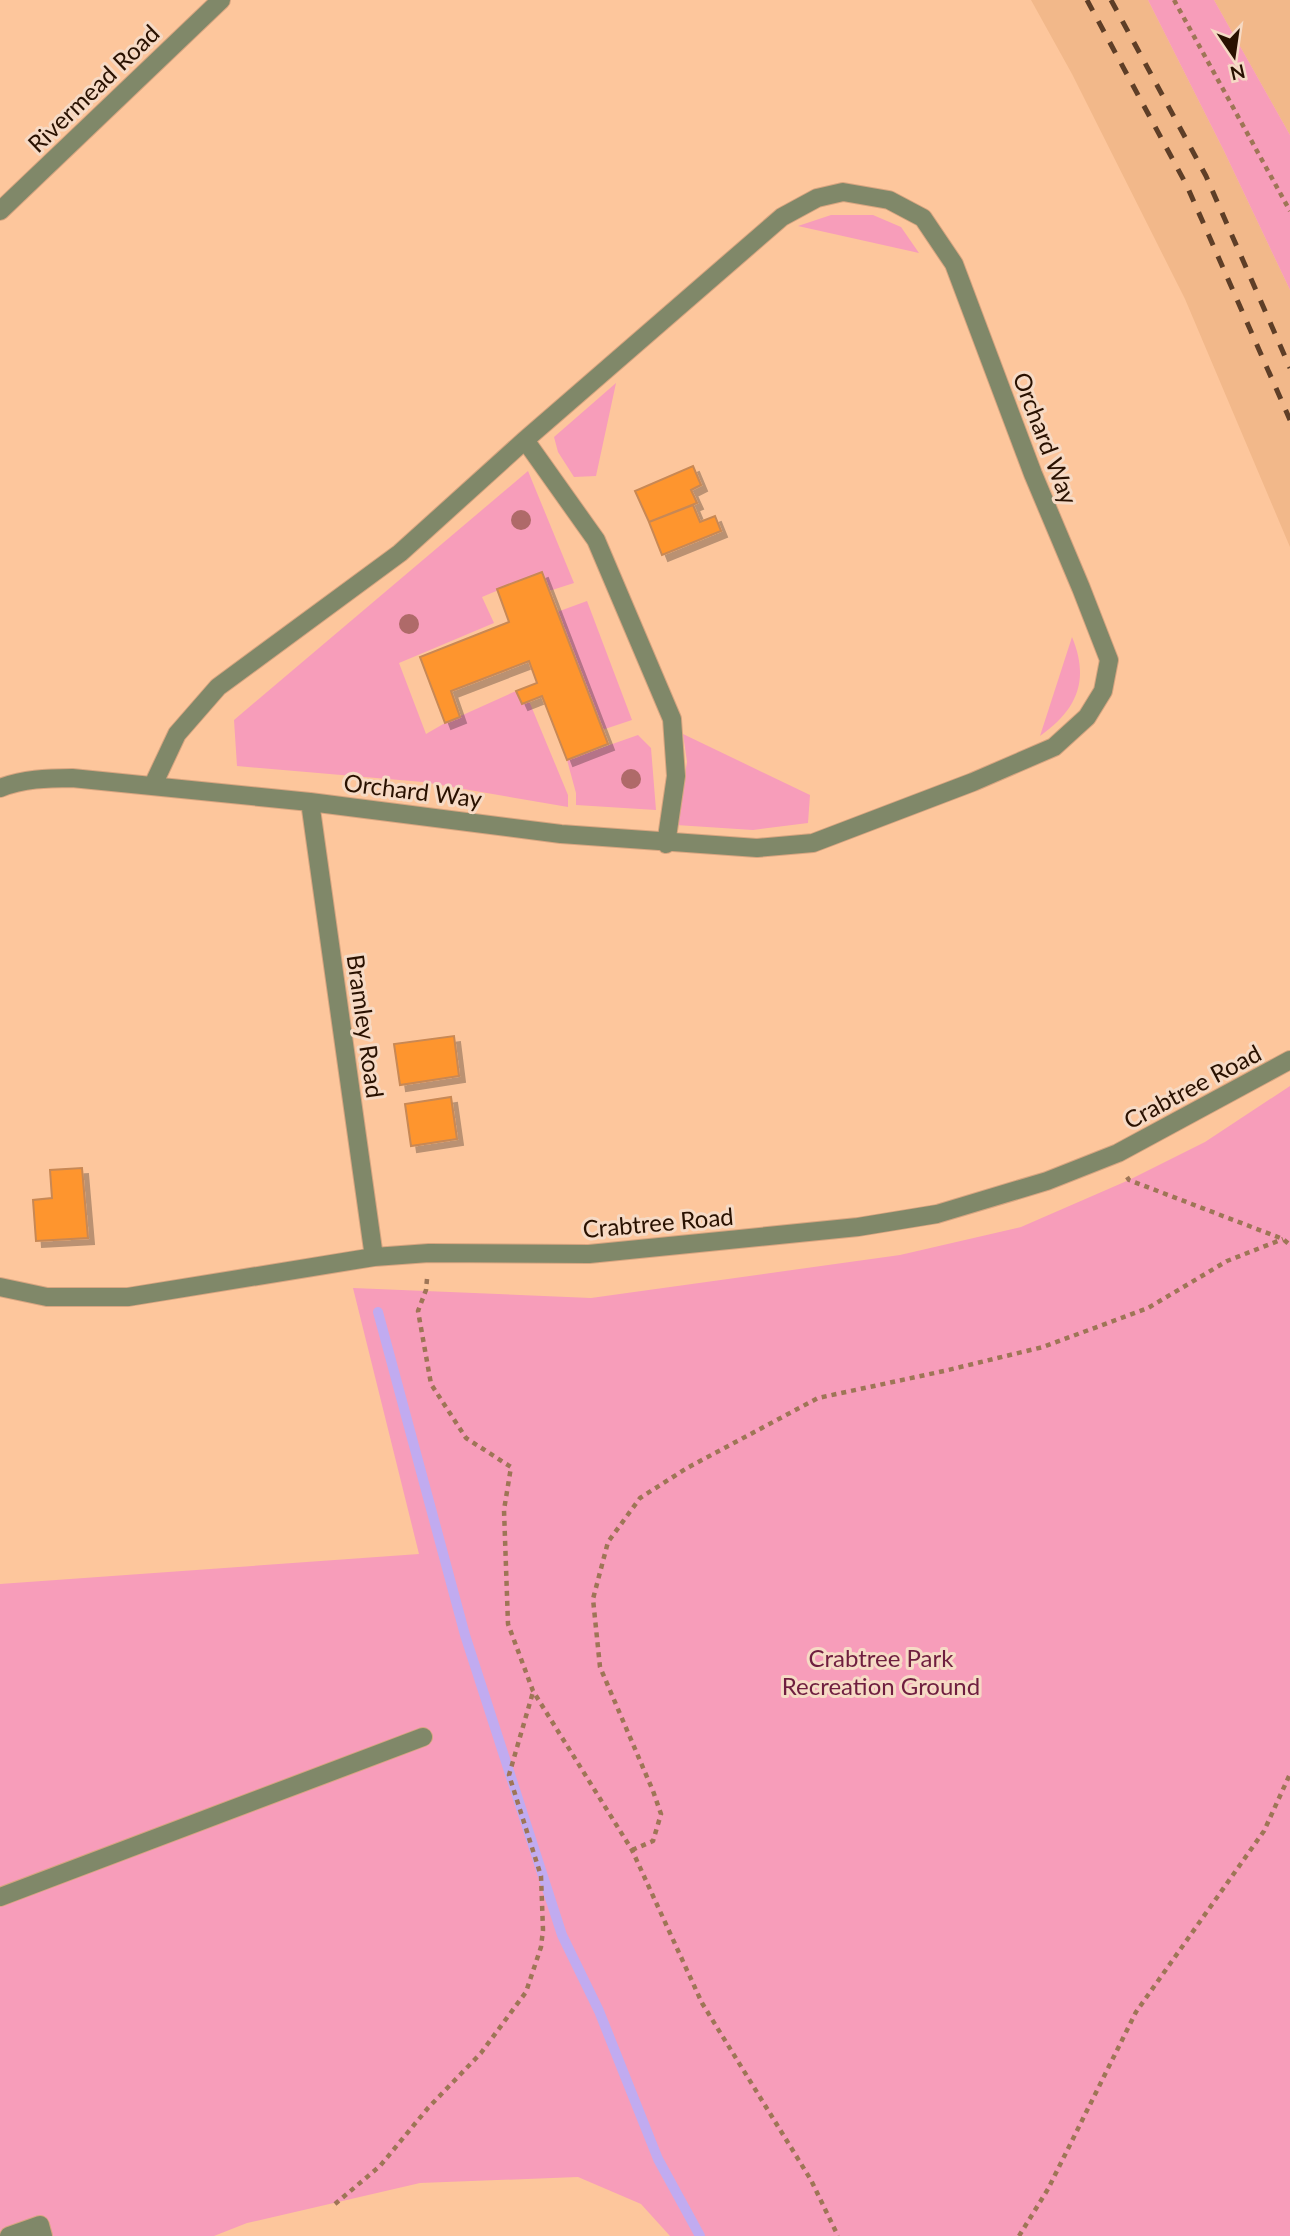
<svg xmlns="http://www.w3.org/2000/svg" width="1290" height="2236" viewBox="0 0 1290 2236" font-family="Lato,sans-serif">
  <defs>
    <filter id="shadow"><feDropShadow dx="6" dy="6" stdDeviation="0" flood-color="#0004"/></filter>
  </defs>
  <rect width="100%" height="100%" fill="#fdc69c"/>
  <!-- built -->
  <path fill="#f2b88a" d="M1031 0H1148L1224 151 1290 290V547L1185 299 1072 74Z
    M1214 0H1290V135Z"/>
  <!-- green -->
  <path fill="#f79dba" d="M1148 0H1214L1290 135V290L1224 151Z
    M831 215H873L901 227 919 253 798 226Z
    M616 383 596 476 574 477 558 452 554 437Z
    M528 471 574 583 549 591 542 572 482 597 494 623 399 663 426 734 445 723 516 691 522 704 529 701 568 795V807L423 782 237 766 234 720Z
    M587 601 632 720 602 730 557 612Z
    M1072 637C1090 680 1077 710 1040 736Z
    M683 734 810 795 808 823 753 830 676 825 687 762Z
    M638 735 651 748 656 810 576 805V793L567 760Z
    M1290 1086V2236H670L641 2204 578 2177 420 2183 247 2223 214 2236H0V1584L419 1554 353 1288 591 1298 900 1255 1021 1227 1129 1180 1205 1142Z"/>
  <g fill="none" stroke-linecap="round" stroke-linejoin="round">
    <!-- stream -->
    <path stroke="#c1abf0" stroke-width="10" d="M378 1312 465 1635 562 1935 599 2011 658 2159 700 2236"/>
  </g>
  <!-- building -->
  <path fill="#fe952e" stroke="#c88854" stroke-width="2" filter="url(#shadow)" d="M693 466 701 485 691 490 697 503 649 522 635 491Z
    M693 505 700 522 715 516 721 531 662 555 649 522Z
    M542 572 608 744 567 760 542 696 522 704 516 691 537 683 529 661 451 691 460 717 445 723 420 657 509 622 497 589Z
    M454 1036 459 1076 400 1085 394 1044Z
    M451 1097 457 1139 411 1146 405 1104Z
    M82 1168 88 1238 36 1241 33 1200 52 1198 50 1170Z"/>
  <g fill="none" stroke-linecap="round" stroke-linejoin="round">
    <!-- minor casing -->
    <g stroke="#d7a580" stroke-width="20">
      <path id="minor" d="M0 211 221 0
        M525 440 596 540 672 719 676 776 666 844
        M0 788C23 779 47 778 72 778L310 802 561 834 757 848 813 843 973 782 1054 747 1087 717 1103 691 1109 660 1081 588 1033 474 954 264 923 218 889 200 843 192 817 198 782 217 525 440 400 553 218 687 177 734 153 785
        M310 802 374 1257
        M0 1287 47 1297H128L374 1257 429 1253 589 1254 858 1227 937 1214 1047 1181 1118 1153 1290 1060
        M0 1897 423 1737
        M9 2236 40 2225 43 2236"/>
    </g>
    <!-- path -->
    <path stroke="#9e7556" stroke-width="4.5" stroke-dasharray="5 5" stroke-linecap="butt" d="M1174 0 1290 211
      M1127 1177 1129 1180 1283 1239 1290 1245
      M427 1279 426 1290 418 1311 431 1384 466 1438 511 1467 504 1510 508 1624 533 1691 632 1850 702 2003 811 2180 838 2236
      M632 1850 653 1841 661 1814 653 1791 600 1667 593 1599 608 1542 640 1498 687 1468 818 1398 944 1371 1043 1347 1148 1308 1227 1261 1283 1239
      M335 2204 380 2166 428 2108 481 2053 526 1992 541 1947 543 1930 541 1876 509 1775 533 1692
      M1019 2236 1048 2189 1136 2012 1264 1831 1290 1774"/>
    <!-- minor -->
    <use href="#minor" stroke="#808869" stroke-width="18"/>
    <!-- rail -->
    <path stroke="#5e3e27" stroke-width="5" stroke-dasharray="12 12" stroke-linecap="butt" d="M1087 0 1187 186 1290 420
      M1111 0 1206 176 1290 368"/>
  </g>
  <!-- trees -->
  <g fill="#af6a69">
    <circle cx="521" cy="520" r="10"/>
    <circle cx="409" cy="624" r="10"/>
    <circle cx="631" cy="779" r="10"/>
  </g>
  <g text-anchor="middle" dominant-baseline="central" stroke-width="6" stroke-linejoin="round" paint-order="stroke">
    <!-- street labels -->
    <g font-size="24" fill="#291100" stroke="#f6dac5">
      <text transform="translate(93 88) rotate(-44)">Rivermead Road</text>
      <text transform="translate(1046 438) rotate(69)">Orchard Way</text>
      <text transform="translate(413 790) rotate(7)">Orchard Way</text>
      <text transform="translate(366 1026) rotate(82)">Bramley Road</text>
      <text transform="translate(1192 1086) rotate(-28)">Crabtree Road</text>
      <text transform="translate(658 1222) rotate(-5)">Crabtree Road</text>
    </g>
    <!-- park labels -->
    <g font-size="24" fill="#6f1e3f" stroke="#f6dac5">
      <text x="881" y="1657">Crabtree Park<tspan x="881" dy="28">Recreation Ground</tspan></text>
    </g>
  </g>
  <!-- north arrow -->
  <g transform="translate(1234 56) rotate(167)" stroke="#f6dac5" stroke-width="5" paint-order="stroke">
  <path d="M0-5L12 26L0 18L-12 26Z" fill="#291100"/>
  <text y="-10" font-size="19" font-weight="bold" text-anchor="middle" fill="#291100">N</text>
  </g>
</svg>
